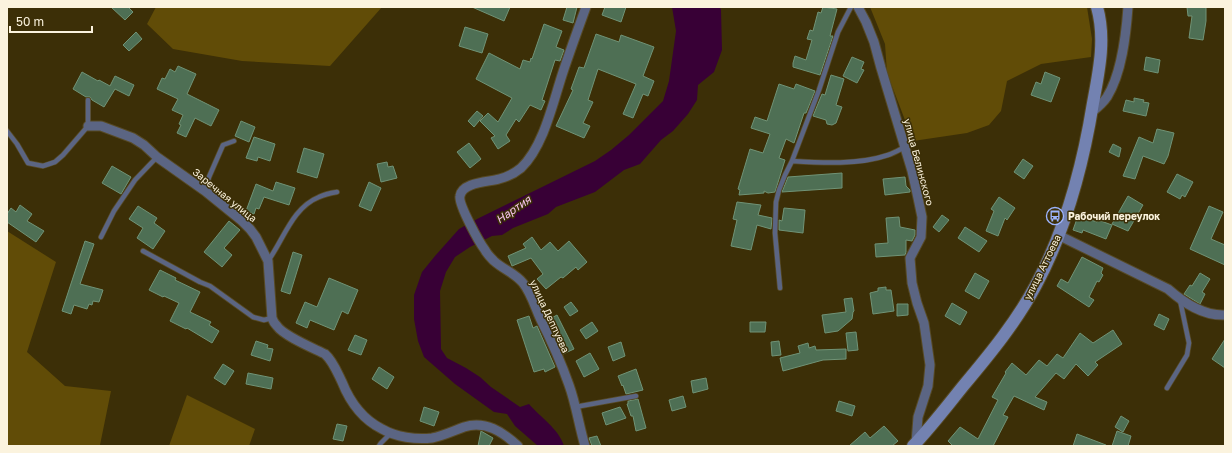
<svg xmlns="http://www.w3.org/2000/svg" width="1232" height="453" viewBox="0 0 1232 453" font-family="'Golos Text',sans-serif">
  <rect width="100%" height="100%" fill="#3c2f07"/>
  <!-- green -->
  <path fill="#614c07" d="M156 7H382L330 66 242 61 173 49 147 24Z
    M870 7H1087L1092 39 1091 57 1041 64 1007 81 1001 111 989 125 967 133 913 141 887 73 885 44Z
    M7 231 56 262 27 352 65 386 111 391 100 445 104 446H7Z
    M187 395 255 429 249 446H169Z"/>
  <!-- water -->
  <path fill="#380036" d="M672 7H720L721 10 722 50 714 72 698 85 697 100 688 114 673 131 661 140 640 164 624 170 595 192 556 207 548 214 513 228 502 235 492 236 470 247 455 257 446 272 440 291 441 349 447 358 466 368 480 377 491 387 520 407 529 404C540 417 559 429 564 446H538L515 426 507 414 494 412 455 384 424 357 418 341 414 319V295L422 272 435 256 459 229 479 218 595 161 611 150 629 135 663 101 669 81 676 31Z"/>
  <!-- building -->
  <path fill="#4e6f54" stroke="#709376" d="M111 7H128L133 12 125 20Z
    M472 7H510L504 21Z
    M567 7H577L573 23 563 20Z
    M605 7H626L621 22 602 15Z
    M823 7 837 9 830 36H833L820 75 793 67V63L795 56 806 60 812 40 807 39 810 30 813 31 818 12 821 13Z
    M1187 7H1206V21L1203 40 1189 38 1192 16H1188Z
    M544 24 562 31 556 47 564 50 560 61 555 60 542 100 545 101 541 110 530 105 519 122 516 119 506 135 510 141 498 149 491 138 495 136 480 121 488 113 498 122 512 98 476 79 489 53 520 69 523 60 530 62 531 58 532 59Z
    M465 27 488 34 482 53 459 46Z
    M136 32 142 39 129 51 123 45Z
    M596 34 619 42 621 35 654 47 643 76 654 81 648 96 643 94 633 118 623 114 636 84 598 69 588 100 593 102 583 123 590 126 584 138 556 126 573 90 571 89 579 67 584 68Z
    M852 57 864 62 861 69 864 70 857 83 843 76Z
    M1146 57 1160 60 1158 73 1144 70Z
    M178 66 196 74 187 94 219 110 211 126 195 118 186 137 177 133 181 125 179 124 183 115 172 110 178 99 157 89 162 78 165 79 170 69 175 72Z
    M82 72 98 81 99 80 110 86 115 76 134 85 129 96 115 89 104 107 92 100 90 97H86L73 89Z
    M1045 72 1060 78 1051 102 1031 95 1036 82 1041 84Z
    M831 75 844 79 836 105 842 107 836 123 832 125 827 124 826 120 813 116 822 94 825 95Z
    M779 84 794 89 796 84 815 91 806 113H804L794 143 786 139 779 158 785 160 775 192 768 193 764 191V193L739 195 740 190 738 189 750 149 763 153 770 134 751 128 755 117 767 121Z
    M1134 98 1144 100 1143 102 1149 103 1146 116 1123 111 1126 100 1134 102Z
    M477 111 483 116 474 127 468 121Z
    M241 121 255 127 249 142 235 136Z
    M1157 129 1174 133 1168 156 1164 164 1143 156 1135 179 1123 176 1139 137 1153 143Z
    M254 137 275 144 270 161 258 157 257 161 246 158Z
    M469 143 481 159 470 168 457 152Z
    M1113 144 1121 148 1119 157 1109 152Z
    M304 148 324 154 317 178 297 172Z
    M1023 159 1033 166 1024 179 1014 172Z
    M387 162 388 167 393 166 397 178 381 182 377 164Z
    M112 166 131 177 121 194 102 183Z
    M842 173V188L782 192 788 177Z
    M1177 174 1193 182 1185 197 1182 195 1180 199 1167 192Z
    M905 177 906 186 910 190V192L885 195 883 179Z
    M276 182 295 188 289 205 264 197 259 209 256 208 254 214 246 211 256 184 273 191Z
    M369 182 381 188 371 211 359 206Z
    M1128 196 1143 205 1128 231 1112 224Z
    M999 197 1015 208 1007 220 1005 218 998 236 986 231 994 211 991 209Z
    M737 202 761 205 758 215 772 218 771 229 757 225 751 250 731 246 737 220 733 219Z
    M20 205 32 214 27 221 44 231 36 242 7 222V214L11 208 16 212Z
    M138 206 157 218 154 223 165 231 153 249 137 238 143 228 129 219Z
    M1209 206 1223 212 1211 239 1225 245V265L1190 249Z
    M784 208 805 210 803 233 779 230V220L782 221Z
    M942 215 949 220 939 232 933 227Z
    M1078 216 1097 222 1098 220 1112 225 1106 239 1083 230 1082 233 1073 230Z
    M899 217 900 227 915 230V235L912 241 906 240V252L905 255 876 257 875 244 888 243 886 218Z
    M229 221 240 230 224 248 232 255 222 267 204 252Z
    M965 227 987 241 979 252 958 238Z
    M532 237 541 250 550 242 558 251 569 241 587 262 578 270 576 267 563 278 561 277 546 289 537 279 543 274 531 258 512 266 508 256 526 248 523 244Z
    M85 241 94 244 80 284 103 290 99 302 93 301 92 305 89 304 87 309 74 305 71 314 62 311Z
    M293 252 302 255 290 294 281 291Z
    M1082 257 1103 268 1101 273 1103 275 1099 282 1097 281 1089 297 1094 300 1089 307 1057 286 1061 279 1068 283Z
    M160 270 176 278 175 280 200 292 190 312 211 322 209 325 219 331 212 343 187 328 186 329 170 321 179 303 164 296 163 297 149 290Z
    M975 273 989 281 979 299 965 291Z
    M1200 273 1210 279 1202 292 1205 294 1200 304 1184 294 1190 285 1192 286Z
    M329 278 358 290 348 314 342 311 334 330 310 320 307 328 296 323 305 302 317 307Z
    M886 287V290H891L894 311 873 314 870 293 878 291V288Z
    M852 298 854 311 853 312 852 319 838 331 825 333 822 315 846 312 844 299Z
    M571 302 578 311 570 316 564 307Z
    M952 303 967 312 960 325 945 316Z
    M897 304H908V315L897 316Z
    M1159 314 1169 319 1164 330 1154 325Z
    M557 315 574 349 563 354 548 320Z
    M529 316 533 328 537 326 555 367 545 372 544 369 534 372 517 320Z
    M592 322 598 331 586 339 580 330Z
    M750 322H766L765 332H750Z
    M1113 330 1122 344 1095 362 1098 365 1088 376 1076 364 1064 379 1056 373 1035 397 1047 402 1044 410 1014 396 1003 415 1008 417 993 446H953L948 441 960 427 978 439 998 400 992 397 1006 373 1005 372 1012 363 1026 375 1039 360 1047 366 1057 354 1063 358 1080 333 1093 343Z
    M856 332 858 350 848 351 846 333Z
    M355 335 367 340 361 355 348 350Z
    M1225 339V368L1212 359Z
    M256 341 268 345 267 348 273 349 270 361 251 355Z
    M779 341 781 355 772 356 771 342Z
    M621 342 625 356 613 361 608 347Z
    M808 343 809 348 815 346 816 350 846 349V359L823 360 783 371 780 358 800 353 798 346Z
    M590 353 599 369 584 377 576 361Z
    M223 364 234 371 225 385 214 378Z
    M379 367 394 377 387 389 372 379Z
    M636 369 643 390 626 394 623 385 622 386 618 376Z
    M248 373 273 378 271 389 246 384Z
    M706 378 708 389 693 393 691 381Z
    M683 396 686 407 672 411 669 400Z
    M638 399 646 428 636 431 633 416H631L627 404H628V401Z
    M839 401 855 406 852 416 836 411Z
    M424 407 439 412 434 426 420 421Z
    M620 407 626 418 606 425 602 413Z
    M1121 416 1129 421 1123 432 1115 427Z
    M337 424 347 426 343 441 333 439Z
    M884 426 898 441 892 446H849L865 432 870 438Z
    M481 431 493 438 489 446H478Z
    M1117 431 1131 436 1128 446H1112Z
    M1077 434 1106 445V446H1073Z
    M597 436 601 446H592L589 438Z"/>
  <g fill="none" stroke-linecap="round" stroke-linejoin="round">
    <!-- lane casing -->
    <g stroke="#574a25" stroke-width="6">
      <path id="lane" d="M7 131 17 144 28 163 43 166 55 162 63 155 88 126V100
        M792 161C822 163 859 165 888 155 894 153 899 150 905 147
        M205 190 209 177 223 145 234 141
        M101 237 114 211 135 180 157 157
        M143 251 200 282 210 286 253 317 264 320 272 318
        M268 261C284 239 292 208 319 197 325 194 331 193 337 192
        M780 288 775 233 776 202 779 190 785 175 792 161 819 90 838 32 851 7
        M1167 388 1187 355 1189 343 1180 300
        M575 407 636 396
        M379 446 381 443 391 433"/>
    </g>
    <!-- street casing -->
    <g stroke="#574a25" stroke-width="11">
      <path id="street" d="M858 7 866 22 874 42 881 68 912 171 918 198 922 217 921 237 910 258 912 283 917 303 924 323 930 365 928 386 918 417 916 443
        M1092 112C1097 108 1103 103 1107 97 1122 73 1126 35 1128 7
        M88 126H101L133 138 144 145 157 157 205 191 242 221 250 229 256 237 268 261 272 318C273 321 275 324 277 326 284 336 313 348 325 354 333 361 337 372 342 382 350 402 362 419 382 429 396 437 416 440 432 438 443 436 453 431 464 427 485 420 503 432 518 446
        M1058 235 1168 289C1184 303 1203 316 1225 315
        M585 446C579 426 576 404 569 385 561 362 551 340 540 318 535 307 531 293 523 283 515 273 504 270 494 261 491 258 487 254 485 250 479 242 458 204 460 196 462 182 489 182 499 179 507 177 515 173 521 168 544 146 553 102 563 72 570 51 578 29 586 7"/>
    </g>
    <!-- secondary casing -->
    <g stroke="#574a25" stroke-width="14">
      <path id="secondary" d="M913 446C931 427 947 406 964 385 990 354 1017 321 1036 285 1066 229 1083 165 1093 103 1099 71 1106 39 1097 7"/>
    </g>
    <!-- lane -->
    <use href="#lane" stroke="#5b6583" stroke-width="4.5"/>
    <!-- street -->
    <use href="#street" stroke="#5b6583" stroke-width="9"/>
    <!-- secondary -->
    <use href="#secondary" stroke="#7382b1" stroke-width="12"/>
  </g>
  <!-- icons -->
  <defs>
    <g id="bus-ring" transform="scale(0.9)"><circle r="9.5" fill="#3c2f07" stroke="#9db4fd" stroke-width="1.5"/><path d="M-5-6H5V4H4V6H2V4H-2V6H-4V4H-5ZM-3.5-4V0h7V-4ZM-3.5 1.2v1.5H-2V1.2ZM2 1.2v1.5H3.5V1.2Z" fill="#9db4fd"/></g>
  </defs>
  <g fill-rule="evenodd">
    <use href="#bus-ring" x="1055" y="216"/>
  </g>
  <g text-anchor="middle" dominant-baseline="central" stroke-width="3" stroke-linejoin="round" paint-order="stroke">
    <!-- street labels -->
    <g font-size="10" fill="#fbf3de" stroke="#3c2f07">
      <text transform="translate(919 162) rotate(75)">улица Белинского</text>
      <text transform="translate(225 195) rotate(39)">Заречная улица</text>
      <text transform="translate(1042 267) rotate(-64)">улица Аттоева</text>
      <text transform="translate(550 316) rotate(65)">улица Деппуева</text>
    </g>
    <!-- poi labels -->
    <g font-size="10" font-weight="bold" fill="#fbf3de" stroke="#3c2f07" text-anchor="start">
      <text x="1068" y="216">Рабочий переулок</text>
    </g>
    <!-- water labels -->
    <g font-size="11" font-style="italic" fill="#f9c5f3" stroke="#3c2f07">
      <text transform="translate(513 209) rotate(-35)">Нартия</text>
    </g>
  </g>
  <!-- border -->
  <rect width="1232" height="453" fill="none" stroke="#fbf3de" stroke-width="16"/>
  <!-- scale -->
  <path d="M10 26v6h82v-6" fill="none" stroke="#fbf3de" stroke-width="2"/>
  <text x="16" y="26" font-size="12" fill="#fbf3de" stroke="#3c2f07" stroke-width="3" paint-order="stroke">50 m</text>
</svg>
